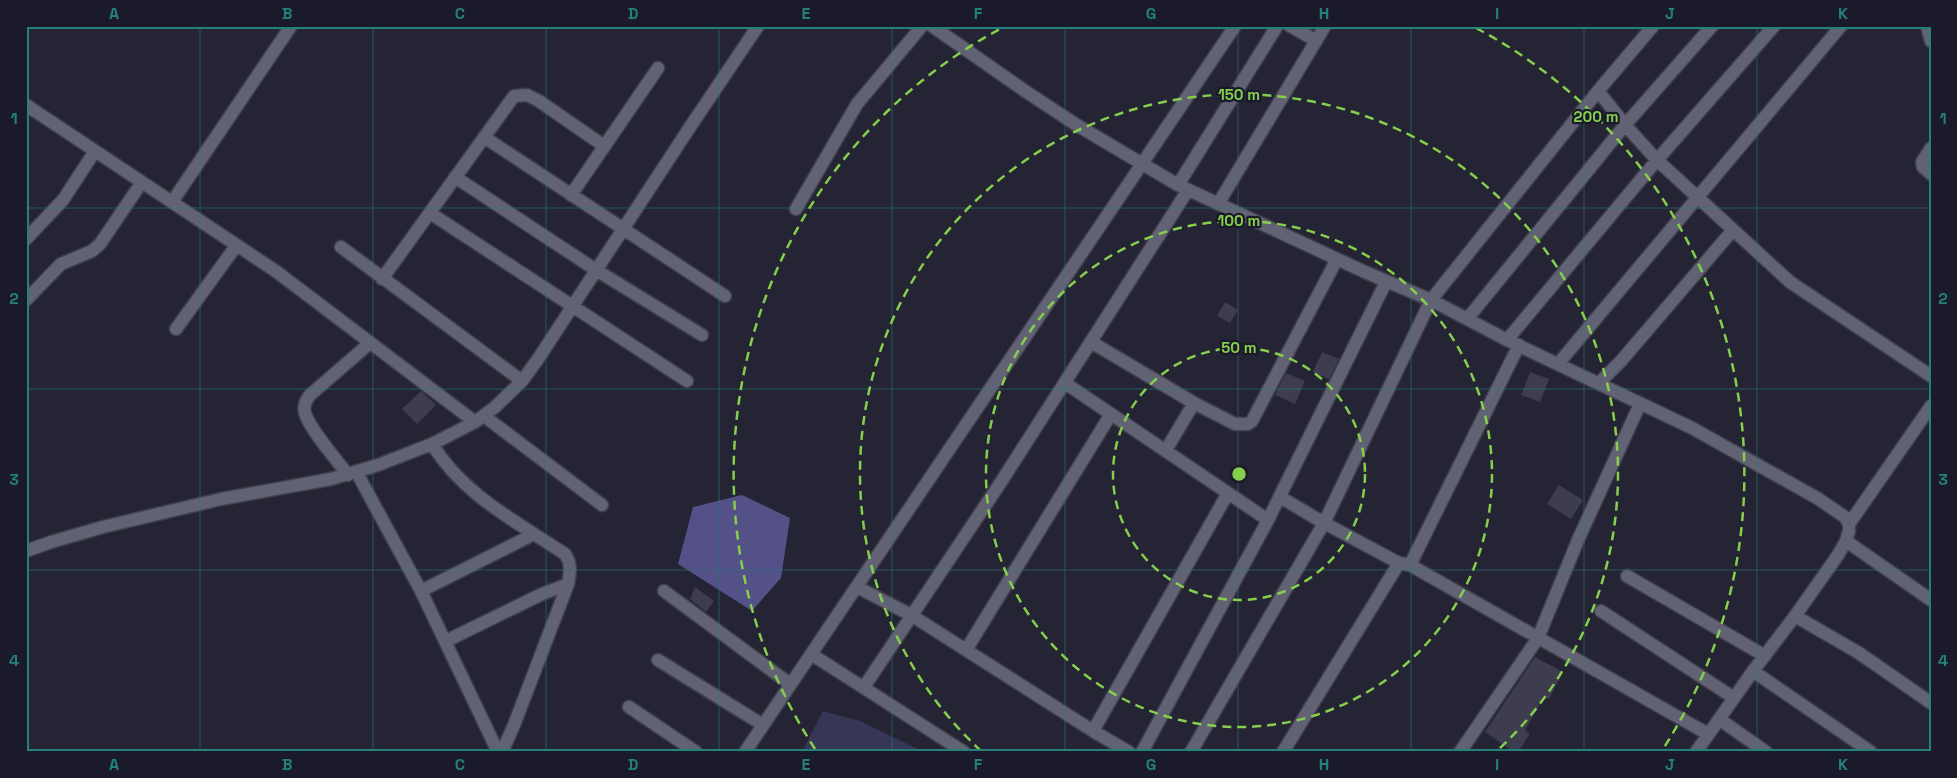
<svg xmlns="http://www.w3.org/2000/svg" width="1957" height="778" viewBox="0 0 1957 778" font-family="'Space Grotesk',sans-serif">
  <rect width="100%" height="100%" fill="#242434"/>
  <!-- green -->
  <path fill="#373656" d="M823 711 860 721 924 752H802Z"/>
  <!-- water -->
  <path fill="#535187" d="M742 495 790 518 781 578 752 611 678 564 693 507Z"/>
  <!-- building -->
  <path fill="#3d3d4f" d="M1225 302 1238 310 1230 323 1217 316Z
    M1322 352 1339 359 1329 379 1313 372Z
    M1530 372 1549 379 1540 402 1521 395Z
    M1286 373 1305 381 1295 404 1275 395Z
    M421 391 436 405 417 424 402 409Z
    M1559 485 1583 500 1571 519 1547 504Z
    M695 587 714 601 706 612 690 599Z
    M1535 657 1563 672 1549 699 1544 697 1525 730 1530 734 1518 752H1514L1485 732Z"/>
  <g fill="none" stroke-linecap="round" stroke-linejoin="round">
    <!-- minor casing -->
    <g stroke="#3f3f4c" stroke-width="15">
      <path id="minor" d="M932 26 1025 91 1075 124 1178 185 1365 272 1431 300 1507 340 1692 428 1817 498 1845 517 1849 524V531L1846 541 1838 555 1795 616 1753 671 1696 752
        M1290 26 1315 40
        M1927 26 1931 41
        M1598 91 1625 125 1657 160 1790 282 1931 376
        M26 105 277 272 475 422
        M484 137 725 296
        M1931 148 1922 162 1923 167 1931 174
        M455 177 596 270 702 335
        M1178 185 1277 26
        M571 195 658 68
        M172 202 291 26
        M1218 204 1325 26
        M796 209 857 104 922 26
        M430 213 687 381
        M26 239 63 200 95 151
        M341 247 522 381
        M382 279 514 96 527 95 539 101 604 146
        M26 300 61 264 92 251 100 244 142 182
        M1468 318 1625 125 1712 26
        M176 329 236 246
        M1507 340 1657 160 1774 26
        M1091 342 1194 403 1235 424H1248L1252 421 1337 259
        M1558 364 1841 26
        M1065 383 1268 520
        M1599 383 1621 361 1733 230
        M484 416 602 505
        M432 444C463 495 517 522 565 554 572 564 570 572 568 584L514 725 502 752
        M1166 450 1194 403
        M357 473 421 591 498 752
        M348 475C337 460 310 430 305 413 303 406 306 400 310 395L370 343
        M1280 497 1324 523 1399 563
        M1849 524 1931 406
        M1846 541 1931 600
        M26 551 51 542 103 527 221 499 331 479 378 465 432 444 475 422 495 407 522 381 538 359 688 130 758 26
        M1410 565 1708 734
        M1627 576 1765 656
        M857 587 911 615 1093 731 1129 752
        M421 591 534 534
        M664 591 790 684
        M1601 611 1734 698
        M1795 616 1859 653 1931 703
        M446 641 542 594 568 584
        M966 650 1111 414
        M811 654 964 752
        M658 660 763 725
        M1753 671 1871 752
        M864 687 1001 482 1188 190
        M629 707 696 752
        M1719 719 1766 752
        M1093 731 1228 493
        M745 752 1235 26
        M1142 752 1268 520 1386 282
        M1191 752 1324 523 1431 300 1598 91 1653 26
        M1283 752 1399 563 1410 565 1519 345
        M1460 752 1538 638 1578 540 1640 404"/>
    </g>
    <!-- minor -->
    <use href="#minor" stroke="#626275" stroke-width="12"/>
  </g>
  <!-- grid -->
  <path fill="none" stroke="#24807a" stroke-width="1" stroke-opacity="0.55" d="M200 26V752M373 26V752M546 26V752M719 26V752M892 26V752M1065 26V752M1238 26V752M1411 26V752M1584 26V752M1757 26V752M26 208H1931M26 389H1931M26 570H1931"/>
  <!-- distance rings -->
  <g fill="none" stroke="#85cf4d" stroke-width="2.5" stroke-dasharray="9 6">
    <circle cx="1239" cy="474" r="126"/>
    <circle cx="1239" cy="474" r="253"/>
    <path d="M981 751A379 379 0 1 1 1497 751"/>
    <path d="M815 749A505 505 0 0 1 1002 28M1476 28A505 505 0 0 1 1663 749"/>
  </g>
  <circle cx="1239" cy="474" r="8" fill="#85cf4d" stroke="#1a1a2a" stroke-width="2.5"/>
  <g font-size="15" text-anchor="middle" font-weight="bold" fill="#85cf4d" stroke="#1a1a2a" stroke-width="4.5" stroke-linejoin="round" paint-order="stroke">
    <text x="1239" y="100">150 m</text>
    <text x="1596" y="122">200 m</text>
    <text x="1239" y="226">100 m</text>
    <text x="1239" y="353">50 m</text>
  </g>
  <!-- border -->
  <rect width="1957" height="778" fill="none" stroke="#1a1a2a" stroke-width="55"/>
  <rect x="28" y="28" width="1902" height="722" fill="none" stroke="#24807a" stroke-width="2"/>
  <g font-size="16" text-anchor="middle" font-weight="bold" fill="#24807a">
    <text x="114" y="19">A</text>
    <text x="287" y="19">B</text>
    <text x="460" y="19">C</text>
    <text x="633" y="19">D</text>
    <text x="806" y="19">E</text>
    <text x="978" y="19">F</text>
    <text x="1151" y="19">G</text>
    <text x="1324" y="19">H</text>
    <text x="1497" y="19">I</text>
    <text x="1670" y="19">J</text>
    <text x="1843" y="19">K</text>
    <text x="14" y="124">1</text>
    <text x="1943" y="124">1</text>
    <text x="14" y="304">2</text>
    <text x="1943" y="304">2</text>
    <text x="14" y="485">3</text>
    <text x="1943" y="485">3</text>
    <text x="14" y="666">4</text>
    <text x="1943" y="666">4</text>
    <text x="114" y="770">A</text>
    <text x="287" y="770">B</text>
    <text x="460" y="770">C</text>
    <text x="633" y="770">D</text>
    <text x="806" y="770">E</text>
    <text x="978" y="770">F</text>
    <text x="1151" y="770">G</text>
    <text x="1324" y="770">H</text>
    <text x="1497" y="770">I</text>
    <text x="1670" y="770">J</text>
    <text x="1843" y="770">K</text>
  </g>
</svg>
